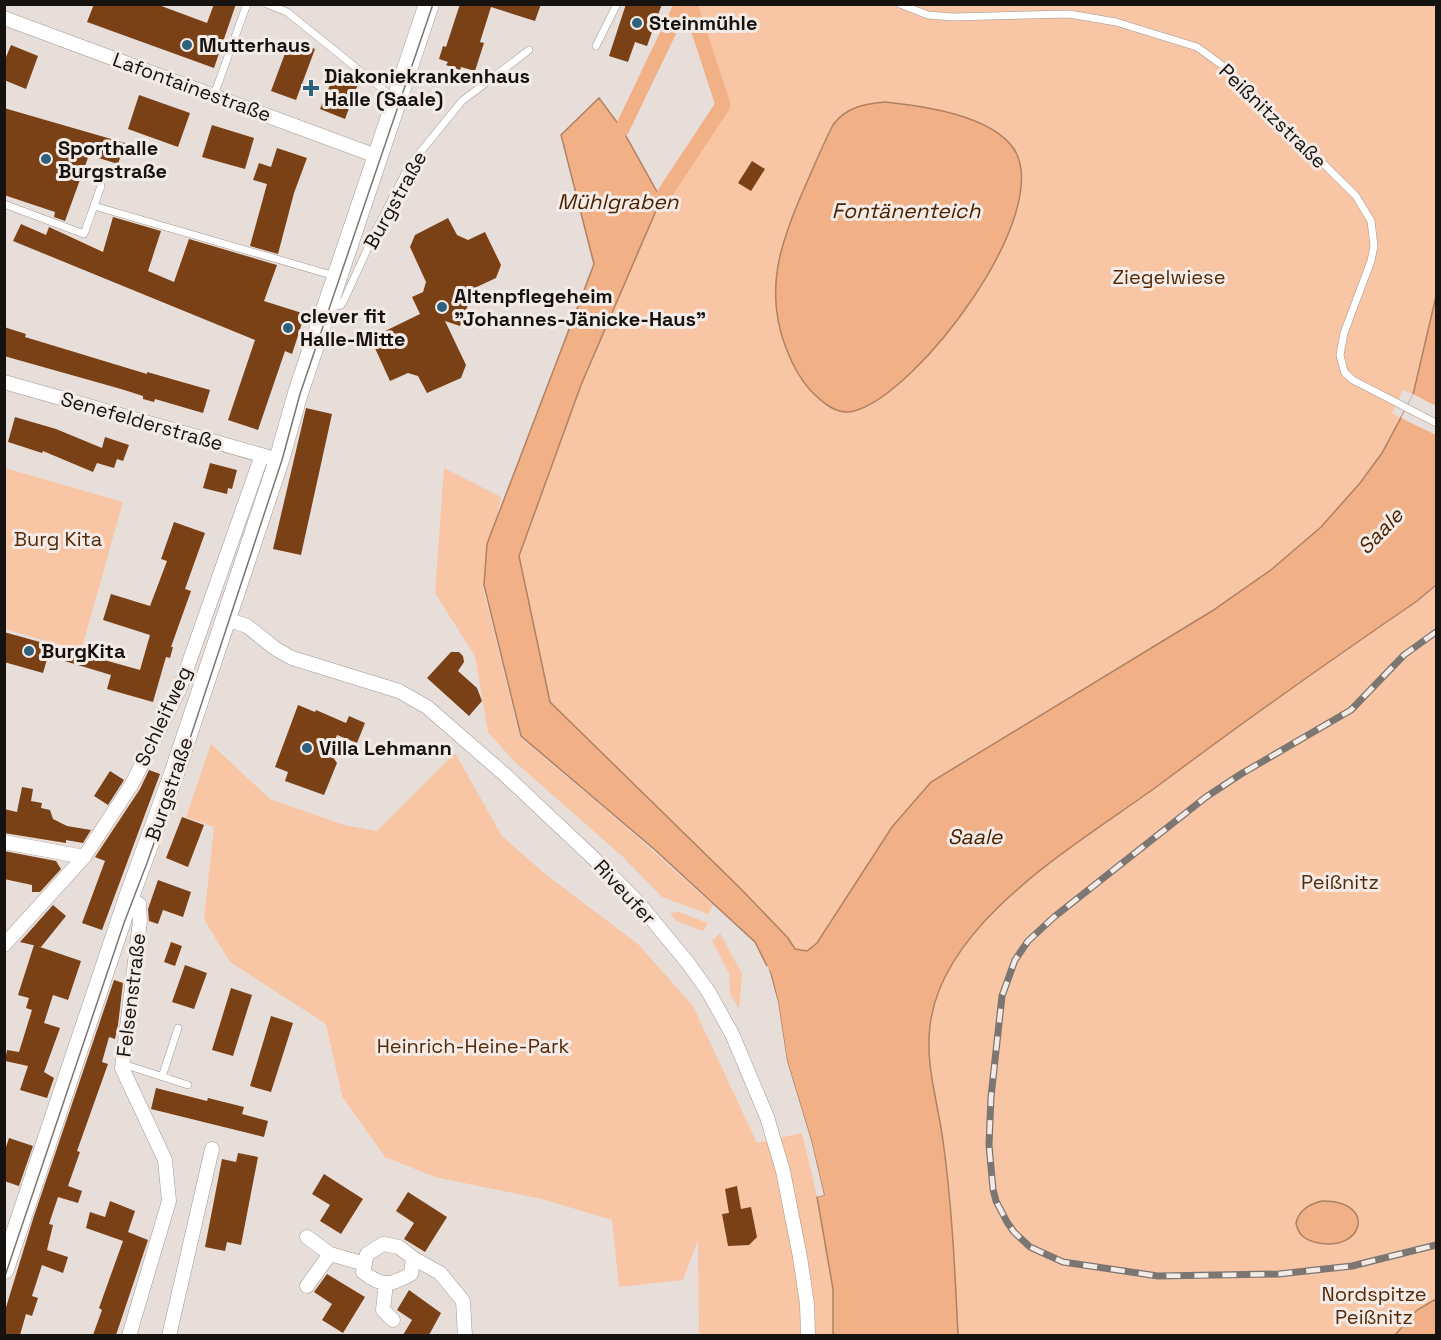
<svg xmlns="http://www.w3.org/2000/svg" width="1441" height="1340" viewBox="0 0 1441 1340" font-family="'Space Grotesk',sans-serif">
  <rect width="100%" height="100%" fill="#e8ded9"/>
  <!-- green -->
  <path fill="#f8c5a5" d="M690 5H1436V296L1413 394 1403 390 1392 413 1401 418 1382 453 1338 509 1298 549 1272 569 1212 611 931 782 892 827 817 943 807 951 795 949 788 938 741 889 550 703 519 556 581 385 661 199 723 105Z
    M5 468 123 502 81 651 5 629Z
    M444 468 501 497 483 588 520 737 626 827 713 905 708 914 662 897 623 857 514 761 488 732 475 656 435 593Z
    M1436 585V1325L1418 1336H945C947 1301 953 1263 952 1229 951 1200 947 1170 943 1141 938 1101 923 1062 931 1021 950 913 1078 845 1159 785 1244 722 1330 661 1417 601Z
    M211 744 270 799 344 825 377 831 455 753 502 836 545 874 638 944 693 1006 757 1143 802 1133 817 1197 833 1289V1335H699L698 1240 683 1280 619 1287 612 1220 542 1199 435 1177 385 1157 342 1096 326 1024 230 962 204 919 214 827 186 817Z
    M679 912 708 923 703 931 676 921 670 913Z
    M720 933 742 974 739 1009 730 994 729 973 712 941Z"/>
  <!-- water -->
  <path fill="#f2b086" stroke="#b08163" stroke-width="1.5" d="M599 98 622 129 661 199 581 385 519 556 550 702 741 889 788 938 795 949 807 951 817 943 892 827 931 782 1212 611 1272 569 1321 527 1360 483 1382 453 1413 395 1436 296V585L1417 601C1331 660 1246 720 1163 782 1085 840 942 919 930 1026 925 1065 938 1102 943 1141 952 1205 955 1271 958 1335H833V1289L817 1197 824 1195 811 1140 787 1061 778 1002 771 974 755 942 654 849 521 736 484 585 487 544 594 264 561 135Z
    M885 102C923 106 991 115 1014 149 1055 213 917 395 854 411 837 416 822 402 811 391 800 379 792 364 786 348 764 291 780 244 803 191 813 169 822 146 833 125 846 107 864 104 885 102Z
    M1322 1201C1378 1200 1364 1255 1314 1242 1304 1239 1298 1234 1296 1223 1299 1210 1309 1204 1322 1201Z
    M1436 1299V1335H1395L1417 1310Z"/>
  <!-- pier -->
  <path fill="#e8ded9" d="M1413 394 1436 406V435L1401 418Z
    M768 966 778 1002 787 1061 811 1140 824 1195 817 1197V1194L820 1193 808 1140 784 1061 775 1002 765 967Z"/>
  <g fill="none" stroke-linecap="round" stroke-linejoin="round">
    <!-- canal -->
    <path stroke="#f2b086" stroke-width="15" d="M622 129 682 4
      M661 199 723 105 690 4"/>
  </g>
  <!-- building -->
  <path fill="#7a4116" d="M94 4H156L207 23 214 4H236L214 68 87 22Z
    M460 4H541L535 21 491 7 480 42 484 43 475 71 461 67 460 70 446 65 448 62 439 59 443 46 446 47Z
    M626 4H662L647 46 635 42 628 62 609 56Z
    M290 40 315 49 296 100 271 91Z
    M11 45 38 56 26 89 4 80V62Z
    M334 75 358 84 345 119 320 109Z
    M139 95 190 113 178 147 128 129Z
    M4 108 125 143 118 164 89 155 65 221 54 217 55 212 4 195Z
    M212 125 254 138 245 169 202 157Z
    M277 148 307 158 294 193 278 254 250 246 267 184 253 180 259 163 271 167Z
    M752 161 765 169 751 191 738 183Z
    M113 217 161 231 148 271 174 282 189 239 277 265 264 301 305 314 292 354 285 351 258 430 228 420 255 340 13 241 21 224 46 235 49 227 103 252Z
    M448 218 457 235 468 240 485 232 501 265 496 278 453 298 468 305 460 326 445 321 466 365 461 378 427 393 418 376 408 373 390 381 374 346 379 334 420 314 412 297 423 292 426 282 410 247 415 235Z
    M4 327 26 334 25 337 147 374V372L210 390 203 413 155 399 154 402 143 399V396L121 389 4 356Z
    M306 408 332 414 301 555 273 549Z
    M15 417 56 429 102 448 105 437 129 445 123 461 117 459 114 468 97 463 93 472 43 451 42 453 8 442Z
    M210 463 237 470 232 489 228 488 227 494 203 488Z
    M174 522 205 533 185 589 191 591 171 647H173L170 658 166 657 153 702 107 689 111 675 48 656 43 673 4 662V632L140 670 150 635 103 620 111 594 150 606 167 561 161 559Z
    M451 652H459L463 656 464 662 458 671 477 688 482 701 469 716 427 678Z
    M298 705 315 712 316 710 346 723 349 716 365 723 357 743 337 735 330 753 337 763 324 795 285 781 288 772 275 767Z
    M149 770 160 774 102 930 82 923 105 861 95 857 140 789Z
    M110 771 124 780 108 805 94 796Z
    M22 787 33 789 31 801 42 803 41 808 50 810 53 819 67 826 91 830 83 843 66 840V843L4 833V809L17 812Z
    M182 817 204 825 188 867 166 858Z
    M4 851 56 861 61 869 40 892H32V885L4 879Z
    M158 880 191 892 183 917 163 910 158 924 149 921 148 909Z
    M53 905 66 916 41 947 20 942Z
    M171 942 182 946 175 966 164 962Z
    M34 945 81 961 68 1000 53 995 44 1023 60 1028 44 1072 54 1078 47 1098 20 1090 28 1066 5 1061 7 1050 19 1052 32 1010 26 1008 29 998 18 995Z
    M185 965 207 973 194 1009 172 1002Z
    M114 980 123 983 118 1025 115 1039 109 1037 102 1062 108 1064 77 1151 80 1152 68 1186 82 1191 78 1203 58 1197 49 1224 53 1225 47 1250 68 1257 63 1273 42 1265 32 1296 38 1298 32 1316 26 1314 20 1335H4V1314L33 1219Z
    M231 988 252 995 233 1056 212 1050Z
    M271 1016 293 1023 271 1092 250 1086Z
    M156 1088 207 1101 208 1098 244 1107 242 1114 268 1121 264 1137 151 1109Z
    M9 1138 33 1146 19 1186 4 1181V1153Z
    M238 1153 258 1157 241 1245 227 1242 225 1251 205 1247 222 1159 236 1162Z
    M324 1174 363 1199 341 1234 320 1221 330 1205 312 1194Z
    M737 1186 741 1209 751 1207 757 1237 749 1245 728 1246 722 1214 729 1213 725 1189Z
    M408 1192 447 1217 425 1252 404 1239 414 1223 396 1211Z
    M110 1201 135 1211 128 1232 148 1240 116 1335H93L102 1310 99 1308 123 1241 86 1228 90 1212 105 1217Z
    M327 1274 365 1297 343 1333 322 1320 332 1304 314 1292Z
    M409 1290 441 1313 429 1335H403L412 1320 397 1310Z"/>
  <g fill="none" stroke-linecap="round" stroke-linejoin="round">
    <!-- lane casing -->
    <g stroke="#a19893" stroke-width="8">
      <path id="lane" d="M267 4 287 12 395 99
        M900 4 928 15 953 17 1069 14 1116 22 1197 47 1230 71 1356 196 1371 221 1374 246 1371 261 1344 333 1340 355 1343 367 1345 373 1353 380 1436 423
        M596 46 617 4
        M214 95 247 4
        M101 186 94 206 335 276
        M4 204 84 234 94 206
        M330 307 341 305 345 298 377 228 409 166 462 101 529 50
        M123 1064 188 1085
        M162 1077 178 1028"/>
    </g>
    <!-- street casing -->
    <g stroke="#a19893" stroke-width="15">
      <path id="street" d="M4 18 379 157
        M4 382 268 457
        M226 619 247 626 276 649 292 658 399 691 427 707 503 773 605 869 641 906 688 963 708 991 732 1034 767 1117 783 1171 800 1257 807 1304 808 1336
        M4 842 84 857
        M4 945 84 857 132 784 180 688 262 455
        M307 1237 330 1254 365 1264
        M413 1258 411 1274C390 1286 382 1287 363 1272L367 1254 383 1244 399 1247 413 1258 440 1273 463 1301 465 1336
        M386 1283 383 1310 393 1320
        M307 1286 330 1254
        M129 1336 169 1201 165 1160 122 1068 140 921 139 904 129 897
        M169 1336 212 1149"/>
    </g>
    <!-- secondary casing -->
    <g stroke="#a19893" stroke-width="21">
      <path id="secondary" d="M4 1269 129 897 174 774 279 460 298 393 429 4"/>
    </g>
    <!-- lane -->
    <use href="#lane" stroke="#fff" stroke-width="7"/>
    <!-- street -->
    <use href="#street" stroke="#fff" stroke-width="14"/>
    <!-- secondary -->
    <use href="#secondary" stroke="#fff" stroke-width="20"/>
    <!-- tram -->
    <path stroke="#7c7673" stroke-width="1.5" d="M4 1279 124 923 147 863 176 781 282 460 300 394 433 4"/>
    <!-- rail casing -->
    <g stroke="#7c7673" stroke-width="7">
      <path id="rail" d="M1436 632 1404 655 1351 710 1241 774 1206 797 1054 917 1028 941 1015 960 1002 996 991 1097 989 1145 993 1189 996 1201 1007 1222 1014 1232 1030 1247 1063 1262 1158 1276 1279 1274 1352 1266 1436 1245"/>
    </g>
    <!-- rail -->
    <use href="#rail" stroke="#f5ebe6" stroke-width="4.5" stroke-dasharray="14" stroke-linecap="butt"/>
  </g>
  <!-- markers -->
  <g fill="#2c627d" stroke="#f5ebe6" stroke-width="2">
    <circle cx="637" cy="23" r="6"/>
    <circle cx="187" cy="45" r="6"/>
    <path d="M308 79h6v6h6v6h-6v6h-6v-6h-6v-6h6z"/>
    <circle cx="46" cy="159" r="6"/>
    <circle cx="442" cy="307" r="6"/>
    <circle cx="288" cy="328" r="6"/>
    <circle cx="29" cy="651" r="6"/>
    <circle cx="307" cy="748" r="6"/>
  </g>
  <g text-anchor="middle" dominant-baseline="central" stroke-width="6" stroke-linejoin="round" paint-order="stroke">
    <!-- poi labels -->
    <g font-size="20" font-weight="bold" fill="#151210" stroke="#f5ebe6" text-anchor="start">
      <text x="649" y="23">Steinmühle</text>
      <text x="199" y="45">Mutterhaus</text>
      <text x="324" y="76">Diakoniekrankenhaus<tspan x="324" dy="23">Halle (Saale)</tspan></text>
      <text x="58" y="148">Sporthalle<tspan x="58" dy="23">Burgstraße</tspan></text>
      <text x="454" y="296">Altenpflegeheim<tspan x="454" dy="23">"Johannes-Jänicke-Haus"</tspan></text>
      <text x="300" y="316">clever fit<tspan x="300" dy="23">Halle-Mitte</tspan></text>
      <text x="41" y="651">BurgKita</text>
      <text x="319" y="748">Villa Lehmann</text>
    </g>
    <!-- street labels -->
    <g font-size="20" fill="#151210" stroke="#f5ebe6">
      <text transform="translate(192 87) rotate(20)">Lafontainestraße</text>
      <text transform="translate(1273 116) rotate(44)">Peißnitzstraße</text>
      <text transform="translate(395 200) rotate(-61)">Burgstraße</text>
      <text transform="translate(142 421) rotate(16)">Senefelderstraße</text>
      <text transform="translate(163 716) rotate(-65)">Schleifweg</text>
      <text transform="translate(169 789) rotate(-71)">Burgstraße</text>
      <text transform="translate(625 892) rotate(47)">Riveufer</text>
      <text transform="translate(131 995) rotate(-83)">Felsenstraße</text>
    </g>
    <!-- park labels -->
    <g font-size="20" fill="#532908" stroke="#f5ebe6">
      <text x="1169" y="277">Ziegelwiese</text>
      <text x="58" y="539">Burg Kita</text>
      <text x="1340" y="882">Peißnitz</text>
      <text x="473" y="1046">Heinrich-Heine-Park</text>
      <text x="1374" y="1294">Nordspitze<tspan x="1374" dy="23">Peißnitz</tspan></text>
    </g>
    <!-- water labels -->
    <g font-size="21" font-style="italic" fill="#4a2100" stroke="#f5ebe6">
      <text x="618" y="201">Mühlgraben</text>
      <text x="906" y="210">Fontänenteich</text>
      <text transform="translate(1380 531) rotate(-46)">Saale</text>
      <text x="975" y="836">Saale</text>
    </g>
  </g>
  <!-- border -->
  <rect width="1441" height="1340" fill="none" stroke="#151210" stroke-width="12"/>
</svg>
